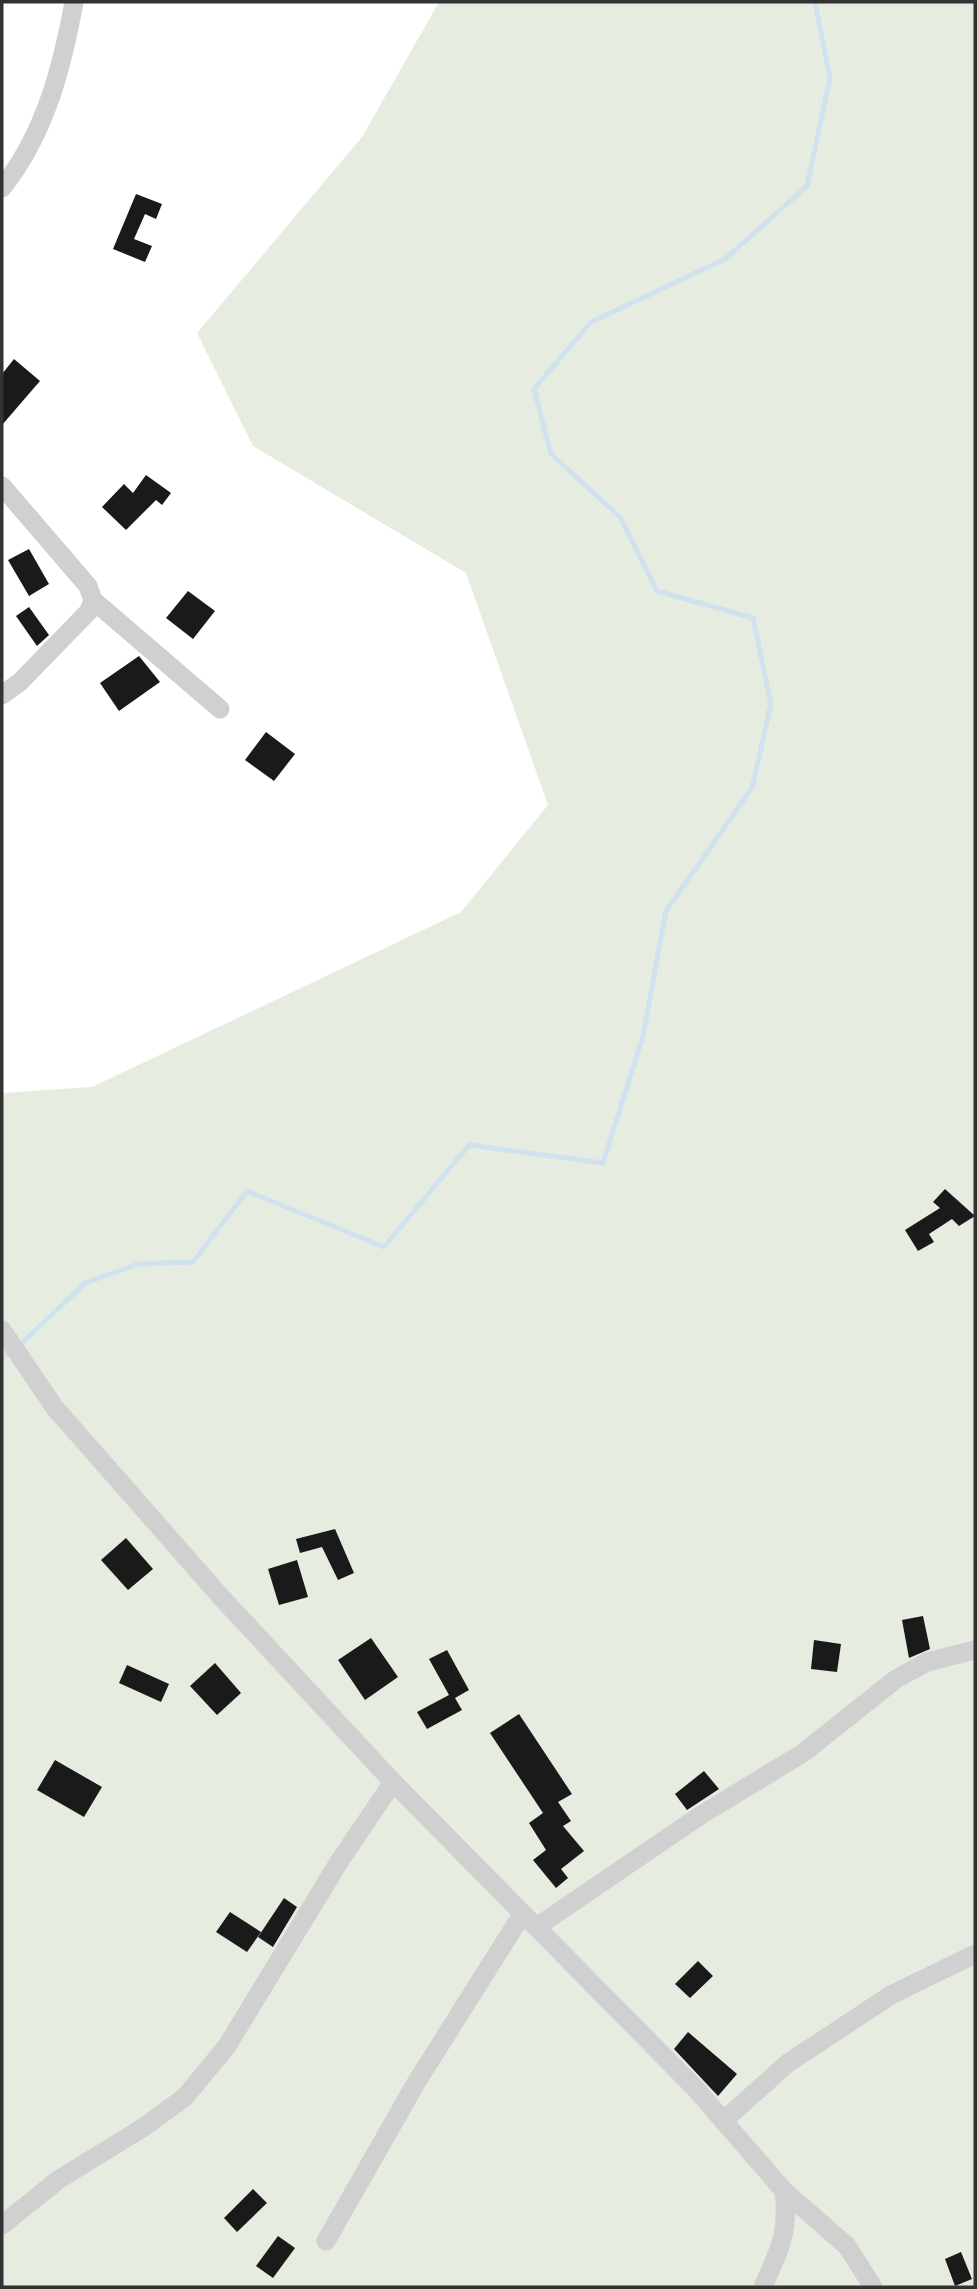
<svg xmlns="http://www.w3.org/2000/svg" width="977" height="2289" viewBox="0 0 977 2289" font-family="'Public Sans',sans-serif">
  <rect width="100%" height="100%" fill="#fff"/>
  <!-- green -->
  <path fill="#e6ecdf" d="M439 2H975V2287H2V1093L92 1087 461 912 548 805 466 573 253 446 197 333 362 137Z"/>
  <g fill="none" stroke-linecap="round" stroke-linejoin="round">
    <!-- stream -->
    <path stroke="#cfe2ee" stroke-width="5" d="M19 1346 85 1283 138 1264 193 1262 247 1191 384 1247 469 1145 603 1163 643 1036 666 911 752 788 771 704 753 618 657 591 620 517 551 454 534 389 591 322 725 259 807 186 830 78 815 2
      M2 1358 11 1351"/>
  </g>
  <!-- building -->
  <path fill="#1a1a1a" d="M136 194 162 204 156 219 145 214 134 239 152 246 145 262 113 249Z
    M14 359 40 381 2 425V374Z
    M146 475 171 493 162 505 156 500 126 530 102 507 124 484 133 493Z
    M29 549 49 584 29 596 8 560Z
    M188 591 215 611 193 639 166 618Z
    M29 607 49 635 37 646 16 616Z
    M139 656 160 682 119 711 100 683Z
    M266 732 295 754 274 781 245 760Z
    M945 1189 975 1216 959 1226 952 1219 929 1234 934 1242 918 1251 905 1230 940 1208 933 1202Z
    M335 1529 354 1573 338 1580 322 1547 300 1553 296 1539Z
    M126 1538 153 1569 128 1590 101 1560Z
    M297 1560 308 1597 279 1605 268 1569Z
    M923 1616 930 1649 909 1658 902 1620Z
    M371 1638 398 1677 365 1700 338 1660Z
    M814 1640 841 1644 837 1672 811 1669Z
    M447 1650 469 1690 455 1698 462 1710 427 1729 417 1712 449 1695 429 1659Z
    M215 1663 241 1693 217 1715 190 1686Z
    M127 1665 169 1684 161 1702 119 1683Z
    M519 1714 572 1794 558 1802 571 1821 563 1826 584 1851 561 1869 568 1878 556 1888 533 1860 546 1850 529 1823 543 1813 490 1733Z
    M55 1760 102 1787 84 1817 37 1790Z
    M704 1771 719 1789 687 1810 675 1794Z
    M284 1898 297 1907 273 1947 258 1937Z
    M230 1912 261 1932 247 1952 216 1932Z
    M698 1961 713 1976 690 1998 675 1984Z
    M688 2032 737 2074 718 2096 674 2049Z
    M253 2189 267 2203 237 2232 224 2218Z
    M278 2236 295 2248 273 2278 256 2266Z
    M961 2252 972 2279 955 2286 945 2259Z"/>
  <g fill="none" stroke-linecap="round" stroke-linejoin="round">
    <!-- street -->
    <path stroke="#d0d0d0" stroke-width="19" d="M2 188C45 134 62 68 74 2
      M2 486 88 586 93 600 220 709
      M2 695 20 682 89 611 93 600
      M2 1330 55 1408 221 1597 393 1782 696 2089 784 2191 847 2246 873 2287
      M538 1926 701 1815 803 1753 896 1679 927 1662 975 1650
      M723 2121 788 2063 891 1995 975 1954
      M2 2225 58 2180 144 2127 185 2097 227 2046 339 1862 393 1782
      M326 2241 416 2083 523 1913
      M763 2287C780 2248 789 2234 784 2191"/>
  </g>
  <!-- border -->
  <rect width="977" height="2289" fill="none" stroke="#333333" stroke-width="7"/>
</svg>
